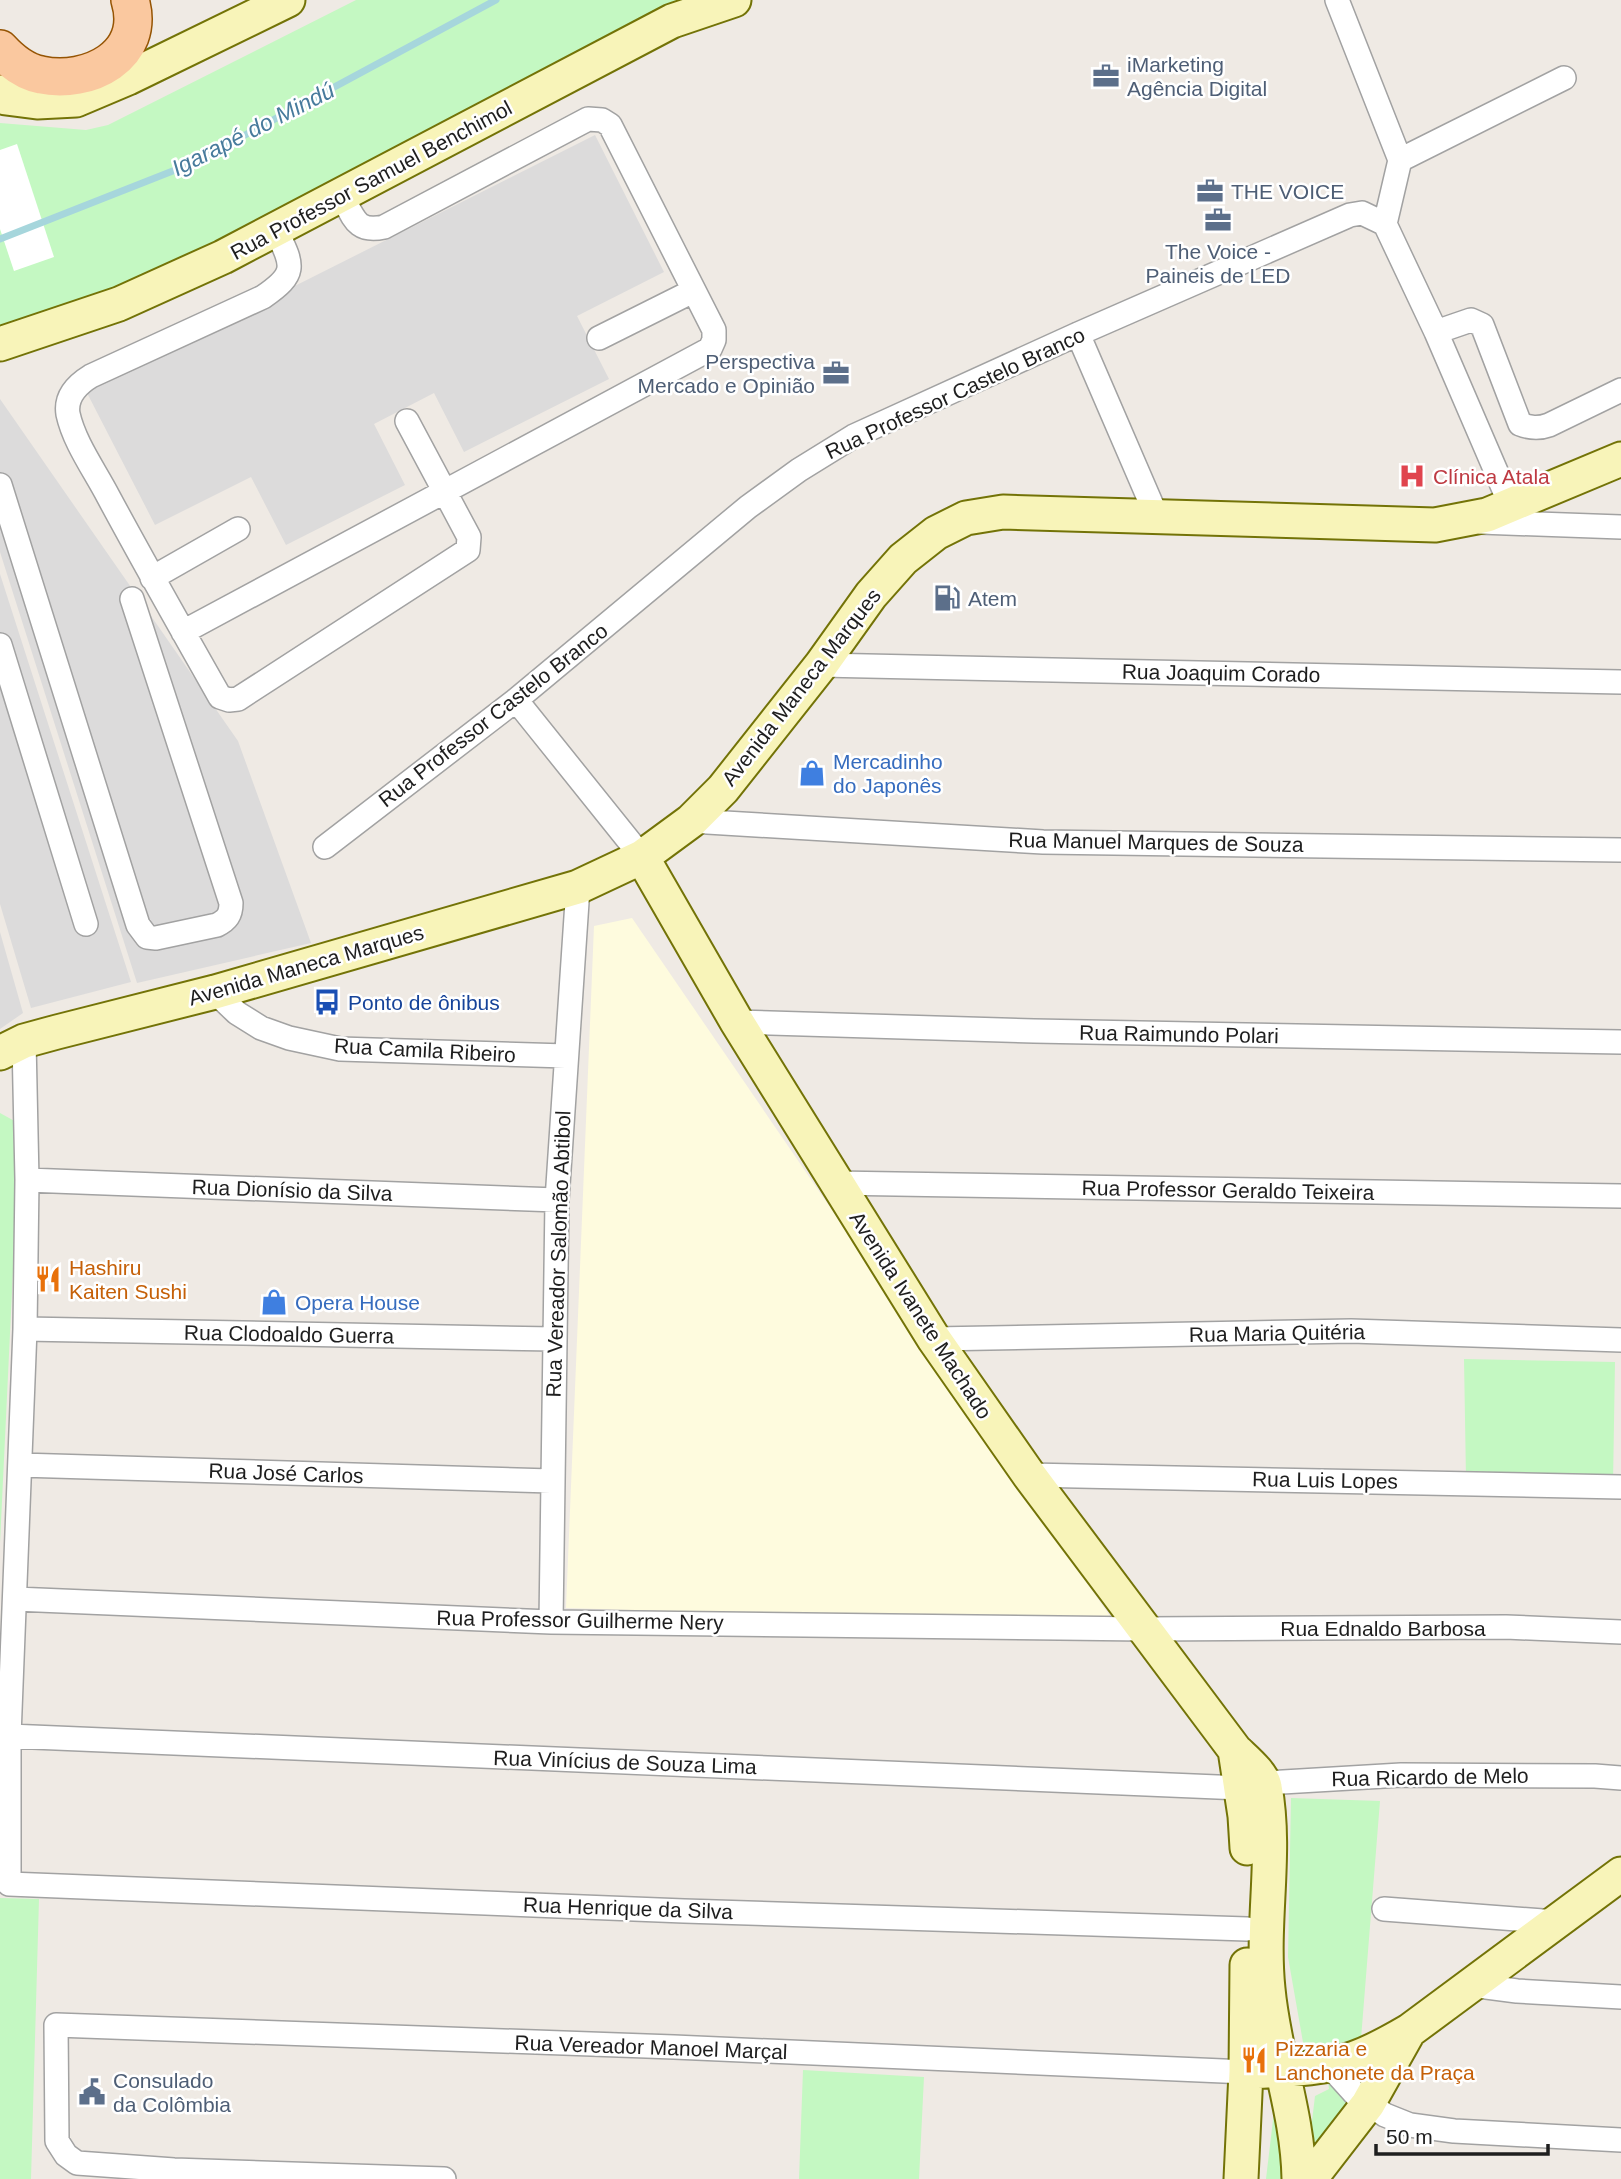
<svg xmlns="http://www.w3.org/2000/svg" width="1621" height="2179" viewBox="0 0 1621 2179" font-family="Helvetica,sans-serif">
  <rect width="100%" height="100%" fill="#efeae4"/>
  <!-- residential -->
  <path fill="#dcdbdb" d="M595 135 664 272 577 316 609 379 464 452 434 393 374 424 405 485 286 545 251 477 155 525 86 391Z
    M0 399 238 741 311 943 137 983 0 552Z
    M0 574 131 982 31 1008 0 904Z
    M0 932 23 1013 0 1029Z"/>
  <!-- education -->
  <path fill="#fefbde" d="M632 918 1116 1625 566 1608 594 926Z"/>
  <!-- park -->
  <path fill="#c4f8c2" d="M356 0H708L198 256 0 333V123L86 130 108 125Z
    M0 1113 20 1124 0 1543Z
    M1464 1359 1615 1362 1613 1484 1466 1479Z
    M1291 1798 1380 1801 1361 2039 1349 2045H1330L1335 2088 1352 2096 1315 2176 1312 2131H1295L1291 2179H1266L1275 2103 1294 2126 1312 2121 1315 2096 1329 2089 1323 2045 1304 2048 1288 1957Z
    M0 1898 39 1899 31 2179H0Z
    M803 2070 924 2077 919 2179H799Z"/>
  <!-- pier -->
  <path fill="#fff" d="M17 144 54 257 14 271 0 229V150Z"/>
  <g fill="none" stroke-linecap="round" stroke-linejoin="round">
    <!-- stream -->
    <path stroke="#a6d6dc" stroke-width="7" d="M0 239 193 163 496 0"/>
    <!-- street casing -->
    <g stroke="#a2a2a2" stroke-width="26">
      <path id="street" d="M1337 0 1400 160 1385 224
        M1400 160 1564 78
        M276 230C293 266 298 273 263 297L91 376C78 384 65 396 68 414 74 442 95 471 108 496 144 563 182 630 220 697L229 700 238 699 468 550 469 537 407 421
        M1436 332 1471 320 1482 325 1520 424C1530 428 1538 429 1549 425L1621 390
        M1078 334 1157 517
        M599 338 693 291
        M0 485 138 925 147 937 156 938 217 925C227 920 231 915 231 903L132 599
        M1480 522 1621 527
        M152 578 238 529
        M183 632 710 349 714 340V330L610 125 602 120 588 119 384 227C356 233 354 218 342 196
        M0 645 86 924
        M821 665 1621 682
        M516 700 642 857
        M691 821 1043 842 1621 850
        M325 847 516 700 748 507 799 470 854 436 1078 334 1350 215 1362 213 1385 224 1436 332 1511 506
        M215 992 237 1013 261 1028 289 1038 340 1049 566 1056
        M737 1022 1034 1031 1621 1042
        M24 1041 27 1180 25 1329 9 1736V1884L684 1911 1247 1929
        M27 1180 557 1200
        M835 1183 1621 1196
        M25 1329 554 1339
        M934 1339 1351 1331 1621 1340
        M20 1465 551 1481
        M1029 1475 1621 1487
        M15 1599 551 1622 1145 1629 1506 1627 1621 1632
        M551 1622 557 1200 578 887
        M9 1736 1241 1788 1265 1783 1401 1775 1595 1776 1621 1778
        M1384 1909 1556 1922
        M1471 1985 1517 1991 1621 1997
        M1328 2064 1356 2095 1385 2115 1410 2125 1454 2131 1621 2140
        M444 2179 174 2170 77 2163 66 2155 57 2141 56 2025 674 2047 1246 2072"/>
    </g>
    <!-- secondary casing -->
    <g stroke="#737307" stroke-width="37">
      <path id="secondary" d="M0 92 6 98 37 102 76 100 128 78 288 0
        M0 344 119 304 223 257 672 21 734 0
        M642 857 737 1022 934 1339 1029 1475 1235 1750C1244 1759 1263 1774 1265 1787 1277 1853 1261 1922 1268 1989 1274 2054 1298 2114 1299 2179
        M0 1053 24 1041 57 1032 215 992 578 887 642 857 691 821 723 789 821 665 871 595 903 559 936 533 966 518 1003 512 1435 525 1487 515 1621 459
        M1235 1750 1245 1816 1247 1848
        M1246 2072C1281 2070 1322 2070 1355 2058 1374 2051 1392 2041 1409 2031L1621 1874
        M1241 2179 1246 2072 1247 1965
        M1310 2179 1368 2104 1409 2031"/>
    </g>
    <!-- primary casing -->
    <g stroke="#955403" stroke-width="40">
      <path id="primary" d="M0 49C11 61 24 72 41 75 88 85 147 56 130 0"/>
    </g>
    <!-- street -->
    <use href="#street" stroke="#fff" stroke-width="23"/>
    <!-- secondary -->
    <use href="#secondary" stroke="#f8f4b9" stroke-width="33"/>
    <!-- primary -->
    <use href="#primary" stroke="#fac89f" stroke-width="37"/>
  </g>
  <!-- icons -->
  <defs>
    <g id="office-bare" transform="scale(2.1)"><path d="M-6-3h4V-5.5h4V-3h4V5H-6ZM-1-4.5V-3h2v-1.5ZM-6 0V1H6V0Z" fill="#5c6f8a" stroke="#fff" stroke-width="2.5" paint-order="stroke"/></g>
    <g id="hospital-bare" transform="scale(2.1)"><path d="M-5-5h3v3.5h4V-5h3V5h-3V1.5h-4V5h-3Z" fill="#e0444e" stroke="#fff" stroke-width="2.5" paint-order="stroke"/></g>
    <g id="fuel-bare" transform="scale(2.1)"><path d="M-5.5-6h7V0h2V4h1.3V-2.5L3-4.5l.8-.8L6-3V5H2.5V1h-1V6h-7ZM-4.2-4.7v3.2H.2V-4.7Z" fill="#5c6f8a" stroke="#fff" stroke-width="2.5" paint-order="stroke"/></g>
    <g id="shop-bare" transform="scale(2.1)"><path d="M-5-2.5h2.3a2.7 3.5 0 0 1 5.4 0H5L5.5 6h-11ZM-1.5-2.5h3a1.5 2.3 0 0 0-3 0Z" fill="#3f7fe0" stroke="#fff" stroke-width="2.5" paint-order="stroke"/></g>
    <g id="bus-bare" transform="scale(2.1)"><path d="M-5-6H5V4H4V6H2V4H-2V6H-4V4H-5ZM-3.5-4V0h7V-4ZM-3.5 1.2v1.5H-2V1.2ZM2 1.2v1.5H3.5V1.2Z" fill="#1a4fb4" stroke="#fff" stroke-width="2.5" paint-order="stroke"/></g>
    <g id="restaurant-bare" transform="scale(2.1)"><path d="M-5-6h1v4h1v-4h1v4h1v-4h1v5L-1.5 .5V6h-2V.5L-5-1ZM5-6V6H3V1.5H1.5Q1.5-4 5-6Z" fill="#e8710a" stroke="#fff" stroke-width="2.5" paint-order="stroke"/></g>
    <g id="civic-bare" transform="scale(2.1)"><path d="M-.6-6.5H3V-4.5H.6V-3L4-1V1h2V6H-6V1h2V-1L-.6-3ZM-1.2 2.5V6h2.4V2.5Z" fill="#5c6f8a" stroke="#fff" stroke-width="2.5" paint-order="stroke"/></g>
  </defs>
  <g fill-rule="evenodd">
    <use href="#office-bare" x="1106" y="76"/>
    <use href="#office-bare" x="1210" y="191"/>
    <use href="#office-bare" x="1218" y="220"/>
    <use href="#office-bare" x="836" y="373"/>
    <use href="#hospital-bare" x="1412" y="476"/>
    <use href="#fuel-bare" x="947" y="598"/>
    <use href="#shop-bare" x="812" y="773"/>
    <use href="#bus-bare" x="327" y="1002"/>
    <use href="#restaurant-bare" x="48" y="1279"/>
    <use href="#shop-bare" x="274" y="1302"/>
    <use href="#restaurant-bare" x="1254" y="2060"/>
    <use href="#civic-bare" x="92" y="2092"/>
  </g>
  <g text-anchor="middle" dominant-baseline="central" stroke-width="5" stroke-linejoin="round" paint-order="stroke">
    <!-- service labels -->
    <g font-size="21" fill="#4e5e75" stroke="#fff" text-anchor="start">
      <text x="1127" y="64">iMarketing<tspan x="1127" dy="24">Agência Digital</tspan></text>
      <text x="1231" y="191">THE VOICE</text>
      <text x="1218" y="251" text-anchor="middle">The Voice -<tspan x="1218" dy="24">Paineis de LED</tspan></text>
      <text x="815" y="361" text-anchor="end">Perspectiva<tspan x="815" dy="24">Mercado e Opinião</tspan></text>
      <text x="968" y="598">Atem</text>
      <text x="113" y="2080">Consulado<tspan x="113" dy="24">da Colômbia</tspan></text>
    </g>
    <!-- street labels -->
    <g font-size="21" fill="#1e1e1e" stroke="#fff">
      <text transform="translate(371 180) rotate(-28)">Rua Professor Samuel Benchimol</text>
      <text transform="translate(955 393) rotate(-25)">Rua Professor Castelo Branco</text>
      <text transform="translate(1221 673) rotate(1)">Rua Joaquim Corado</text>
      <text transform="translate(801 687) rotate(-52)">Avenida Maneca Marques</text>
      <text transform="translate(493 715) rotate(-38)">Rua Professor Castelo Branco</text>
      <text transform="translate(1156 842) rotate(1)">Rua Manuel Marques de Souza</text>
      <text transform="translate(306 965) rotate(-16)">Avenida Maneca Marques</text>
      <text transform="translate(1179 1034) rotate(1)">Rua Raimundo Polari</text>
      <text transform="translate(425 1050) rotate(3)">Rua Camila Ribeiro</text>
      <text transform="translate(292 1190) rotate(2)">Rua Dionísio da Silva</text>
      <text transform="translate(1228 1190) rotate(1)">Rua Professor Geraldo Teixeira</text>
      <text transform="translate(558 1254) rotate(-88)">Rua Vereador Salomão Abtibol</text>
      <text transform="translate(921 1315) rotate(57)">Avenida Ivanete Machado</text>
      <text transform="translate(1277 1333) rotate(-1)">Rua Maria Quitéria</text>
      <text transform="translate(289 1334) rotate(1)">Rua Clodoaldo Guerra</text>
      <text transform="translate(286 1473) rotate(2)">Rua José Carlos</text>
      <text transform="translate(1325 1480) rotate(1)">Rua Luis Lopes</text>
      <text transform="translate(580 1620) rotate(1)">Rua Professor Guilherme Nery</text>
      <text x="1383" y="1628">Rua Ednaldo Barbosa</text>
      <text transform="translate(625 1762) rotate(2)">Rua Vinícius de Souza Lima</text>
      <text transform="translate(1430 1777) rotate(-1)">Rua Ricardo de Melo</text>
      <text transform="translate(628 1908) rotate(2)">Rua Henrique da Silva</text>
      <text transform="translate(651 2047) rotate(2)">Rua Vereador Manoel Marçal</text>
    </g>
    <!-- health labels -->
    <g font-size="21" fill="#be3a42" stroke="#fff" text-anchor="start">
      <text x="1433" y="476">Clínica Atala</text>
    </g>
    <!-- shop labels -->
    <g font-size="21" fill="#366cbe" stroke="#fff" text-anchor="start">
      <text x="833" y="761">Mercadinho<tspan x="833" dy="24">do Japonês</tspan></text>
      <text x="295" y="1302">Opera House</text>
    </g>
    <!-- transit labels -->
    <g font-size="21" fill="#164399" stroke="#fff" text-anchor="start">
      <text x="348" y="1002">Ponto de ônibus</text>
    </g>
    <!-- food labels -->
    <g font-size="21" fill="#c56008" stroke="#fff" text-anchor="start">
      <text x="69" y="1267">Hashiru<tspan x="69" dy="24">Kaiten Sushi</tspan></text>
      <text x="1275" y="2048">Pizzaria e<tspan x="1275" dy="24">Lanchonete da Praça</tspan></text>
    </g>
    <!-- water labels -->
    <g font-size="23" font-style="italic" fill="#477b9c" stroke="#fff">
      <text transform="translate(253 129) rotate(-27)">Igarapé do Mindú</text>
    </g>
  </g>
  <!-- scale -->
  <path d="M1376 2144v10h172v-10" fill="none" stroke="#1e1e1e" stroke-width="3.5"/>
  <text x="1386" y="2144" font-size="21" fill="#1e1e1e" stroke="#ffffff" stroke-width="5" paint-order="stroke">50 m</text>
</svg>
